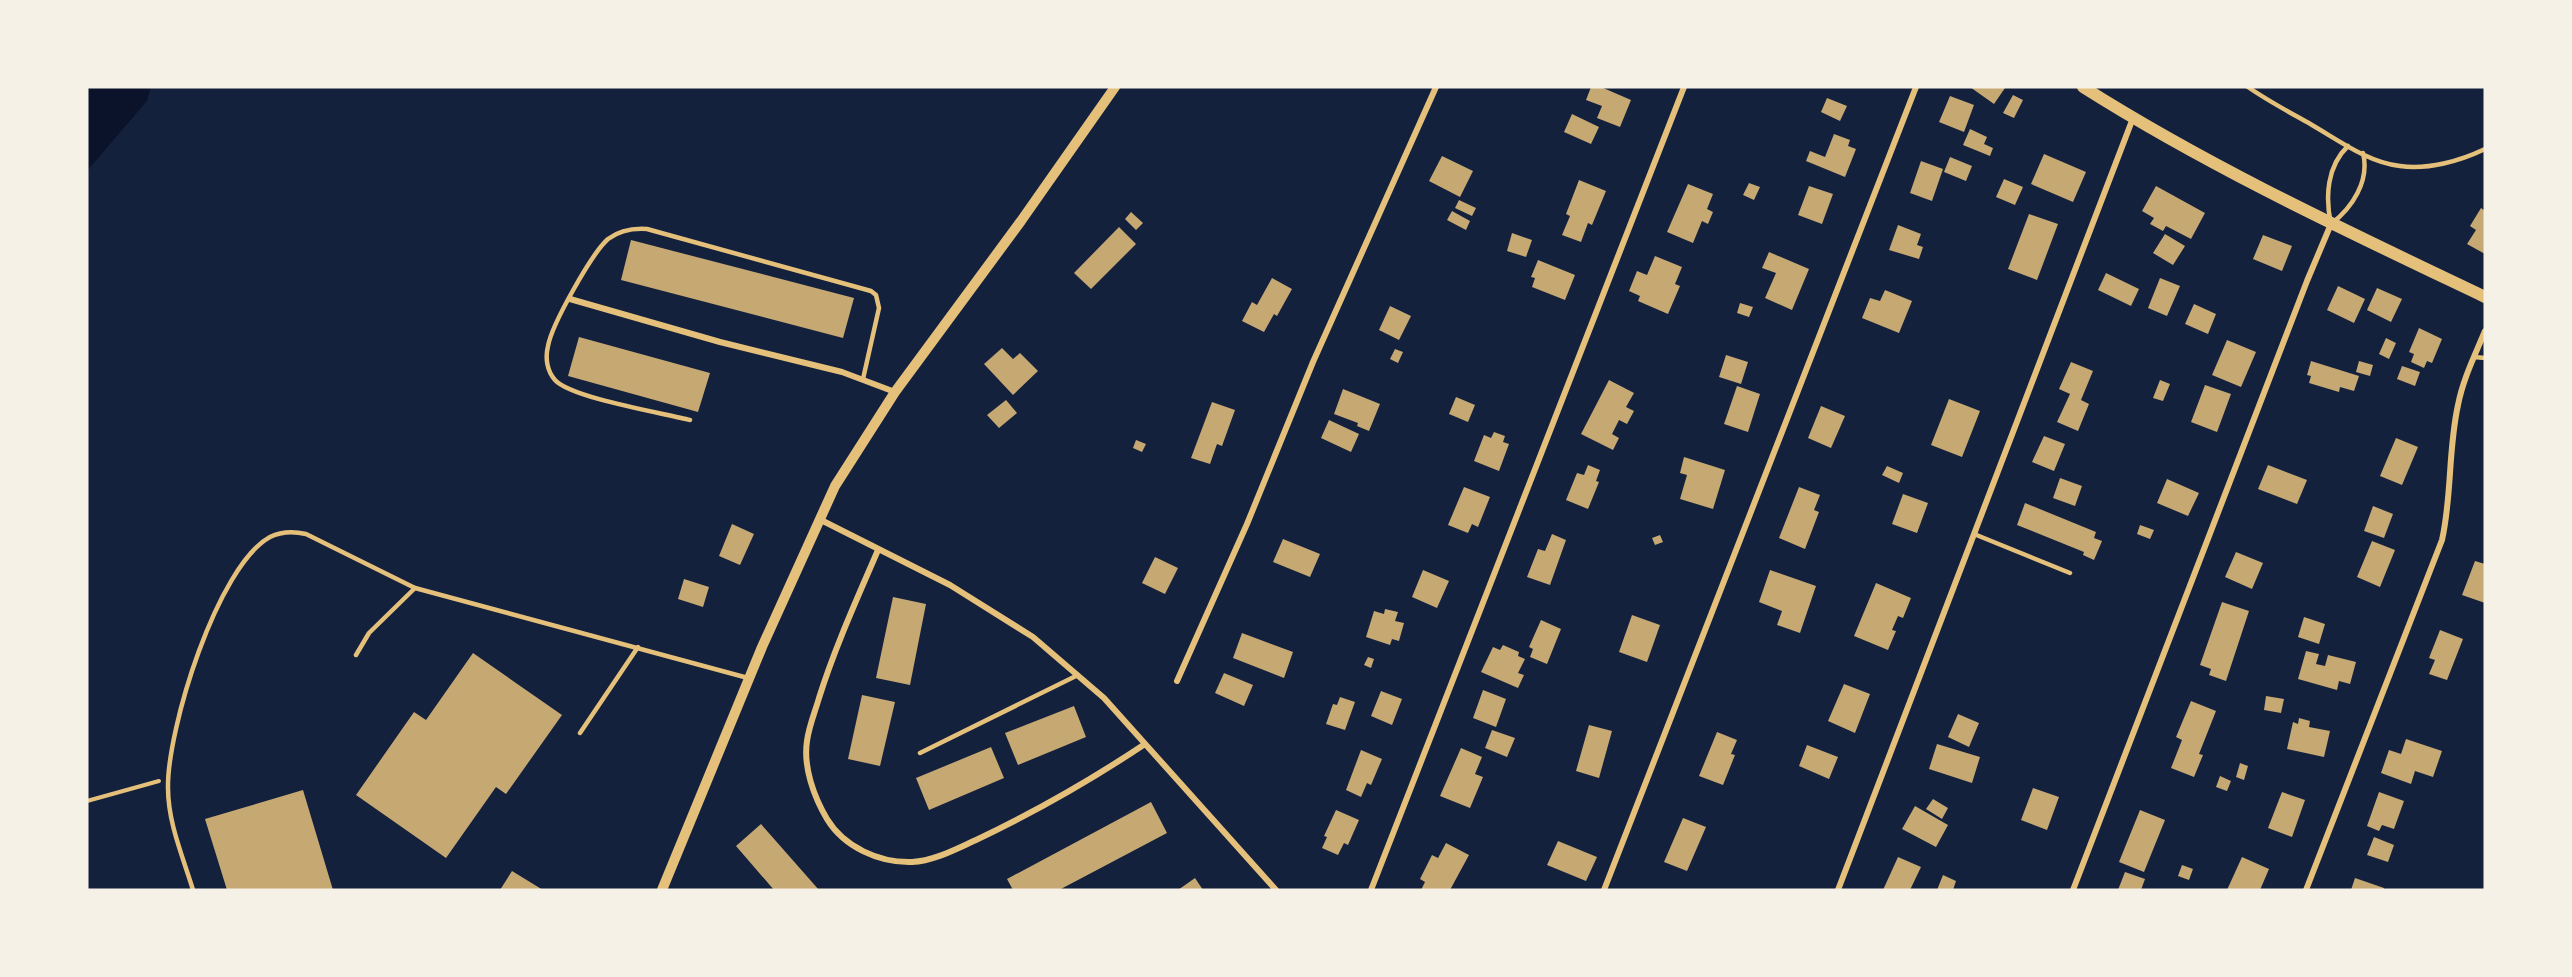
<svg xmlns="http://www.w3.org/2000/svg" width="2572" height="977" viewBox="0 0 2572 977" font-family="'DejaVu Sans',sans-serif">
  <rect width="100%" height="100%" fill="#14213d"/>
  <!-- water -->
  <path fill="#0b132b" d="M87 87H151L147 101 87 171Z"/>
  <!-- building -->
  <path fill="#c6a872" d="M1591 87H1601L1631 100 1620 127 1597 118 1602 106 1586 100Z
    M1970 87H2004L2005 88 1994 104Z
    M2013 95 2023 100 2014 118 2003 113Z
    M1950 96 1974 105 1964 132 1939 122Z
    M1827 98 1847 106 1840 121 1821 112Z
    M1572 114 1599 127 1591 144 1564 132Z
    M1970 129 1987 137 1984 144 1993 148 1990 156 1963 145Z
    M1834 134 1850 140 1848 146 1856 149 1845 177 1806 161 1810 151 1825 157Z
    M2044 154 2086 172 2073 202 2031 184Z
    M1442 156 1473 171 1460 197 1429 181Z
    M1950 157 1972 166 1966 181 1944 172Z
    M1921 161 1943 169 1932 201 1910 193Z
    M2004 179 2023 187 2015 205 1996 197Z
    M1579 180 1606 191 1592 225 1588 223 1581 242 1562 235 1570 216 1566 214Z
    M1749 183 1760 187 1754 200 1743 195Z
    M1688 184 1713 194 1707 209 1713 212 1708 224 1702 221 1693 243 1667 232Z
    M1809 186 1833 194 1822 224 1798 215Z
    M2156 186 2205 213 2191 239 2166 226 2163 231 2150 224 2154 218 2142 211Z
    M1459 200 1476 208 1472 216 1455 208Z
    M2481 208 2485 211V254L2467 244 2476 230 2470 226Z
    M1452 211 1470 221 1466 230 1447 220Z
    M1131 212 1143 223 1136 230 1125 219Z
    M2029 214 2058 224 2037 280 2008 269Z
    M1898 225 1921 234 1917 245 1923 247 1919 259 1889 250Z
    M1119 227 1136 244 1091 289 1074 273Z
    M1512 233 1532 240 1526 257 1507 251Z
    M2165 234 2185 246 2173 265 2153 253Z
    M2263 235 2292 246 2282 271 2253 259Z
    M631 240 854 298 843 338 621 280Z
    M1769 252 1809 269 1792 310 1765 298 1776 273 1762 268Z
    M1655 256 1682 267 1675 284 1680 286 1668 314 1638 301 1640 296 1629 291 1637 271 1647 275Z
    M1538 260 1575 275 1565 300 1532 287 1535 278 1531 277Z
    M2106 273 2139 289 2131 306 2098 290Z
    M1272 278 1292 289 1277 316 1274 314 1264 332 1242 321 1252 302 1257 305Z
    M2160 278 2180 286 2167 316 2148 308Z
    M2338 286 2365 299 2354 323 2327 310Z
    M2377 288 2402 299 2391 322 2367 310Z
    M1885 290 1912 301 1899 333 1862 318 1870 298 1880 301Z
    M1740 303 1753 307 1749 317 1737 313Z
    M2194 304 2216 314 2208 334 2185 324Z
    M1390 306 1411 316 1399 340 1379 330Z
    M2419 328 2442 339 2432 363 2427 361 2424 368 2411 362 2414 354 2409 352Z
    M579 337 710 373 698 412 568 376Z
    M2386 338 2396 343 2389 359 2379 354Z
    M2227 340 2256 352 2241 387 2212 375Z
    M1002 348 1013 359 1020 353 1038 371 1013 395 984 364Z
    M1395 349 1403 352 1398 363 1390 359Z
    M1726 355 1748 362 1741 384 1719 377Z
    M2311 361 2359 376 2354 391 2340 387 2339 392 2309 383 2311 376 2307 375Z
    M2359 361 2373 365 2370 376 2356 372Z
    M2071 362 2093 371 2081 400 2089 404 2078 431 2057 422 2070 394 2059 389Z
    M2402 366 2420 372 2415 386 2397 379Z
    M1609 380 1634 393 1626 407 1634 411 1627 424 1619 420 1612 434 1619 438 1613 450 1581 434Z
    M2160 380 2170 384 2163 401 2153 398Z
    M2205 385 2231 394 2217 432 2191 422Z
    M1737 386 1760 394 1748 432 1724 424Z
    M1343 389 1380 404 1369 431 1357 426 1358 423 1334 414Z
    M1456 397 1475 405 1468 422 1449 414Z
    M1949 399 1980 411 1962 457 1931 445Z
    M1006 400 1017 413 999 428 987 415Z
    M1212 402 1235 410 1222 446 1217 444 1210 464 1191 458Z
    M1821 406 1845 416 1831 448 1808 438Z
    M1329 420 1359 434 1351 452 1321 438Z
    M1494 432 1505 436 1503 442 1509 444 1499 471 1474 461 1484 435 1491 438Z
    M2044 436 2065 444 2054 471 2032 462Z
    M2396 438 2418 447 2402 485 2380 476Z
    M1136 440 1146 444 1142 452 1133 448Z
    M1684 457 1725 470 1713 509 1680 499 1687 475 1680 473Z
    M1588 465 1600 470 1596 481 1599 482 1588 509 1566 500 1577 473 1584 475Z
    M2268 465 2307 480 2297 504 2258 489Z
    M1887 466 1903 473 1899 483 1882 475Z
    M2060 478 2082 486 2075 506 2053 498Z
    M2167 479 2199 493 2188 516 2157 503Z
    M1464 487 1490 497 1478 527 1472 524 1468 533 1448 525Z
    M1799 487 1820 495 1814 510 1819 512 1805 549 1779 538Z
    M1903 494 1928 503 1917 533 1892 524Z
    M2025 503 2096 532 2094 538 2102 541 2094 560 2083 555 2084 552 2017 525Z
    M2373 506 2393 514 2384 538 2364 531Z
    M732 524 754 534 740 565 719 556Z
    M2140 525 2154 530 2150 539 2137 534Z
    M1552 534 1566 540 1550 585 1527 577 1538 549 1545 551Z
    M1660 535 1663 542 1655 545 1652 538Z
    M1283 539 1320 554 1310 577 1273 562Z
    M2372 541 2395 550 2380 587 2357 577Z
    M2236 552 2263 563 2252 589 2225 577Z
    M1155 557 1178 568 1165 594 1142 583Z
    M2475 561 2485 564V603L2462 595Z
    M1423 570 1449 581 1437 608 1412 597Z
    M1770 570 1816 586 1800 633 1777 625 1782 611 1759 602Z
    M684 579 709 587 703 607 678 599Z
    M1876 583 1911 598 1903 618 1898 616 1892 630 1896 631 1888 650 1854 636Z
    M893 597 926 604 910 685 876 678Z
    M2222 602 2249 611 2226 681 2209 675 2211 669 2200 665Z
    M1385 609 1398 612 1395 621 1404 623 1399 641 1392 639 1390 645 1366 637 1374 611 1384 614Z
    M1632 615 1660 625 1647 662 1619 652Z
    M2304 617 2325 624 2319 644 2298 637Z
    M1541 620 1561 629 1547 664 1530 657 1533 649 1529 647Z
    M2440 630 2463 639 2447 680 2429 674 2435 660 2429 658Z
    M1242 633 1293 652 1284 678 1233 658Z
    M1503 645 1519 652 1518 656 1525 659 1518 673 1524 675 1518 688 1481 672 1493 647 1500 650Z
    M2306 651 2319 654 2316 664 2325 666 2328 655 2356 662 2350 684 2339 681 2337 690 2298 679Z
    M473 653 562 715 506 794 496 787 446 858 356 795 414 712 426 720Z
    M1368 657 1374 659 1371 668 1364 665Z
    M1224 673 1253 685 1244 706 1215 693Z
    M1844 684 1870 694 1855 733 1828 721Z
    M1483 690 1506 699 1496 727 1473 718Z
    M1381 691 1402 699 1392 725 1371 716Z
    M862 695 895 702 880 766 848 759Z
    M2266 696 2284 699 2281 713 2264 710Z
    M1340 697 1355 702 1345 730 1326 724 1333 704 1337 705Z
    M2191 701 2216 711 2199 754 2203 755 2194 777 2171 768 2182 740 2176 737Z
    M1074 706 1086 737 1018 765 1005 733Z
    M1958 714 1979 723 1969 747 1948 737Z
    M2299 718 2310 721 2309 727 2330 731 2324 757 2287 749 2293 722 2298 724Z
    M1589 725 1612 731 1599 778 1576 771Z
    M1492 730 1515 738 1507 757 1485 748Z
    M1717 732 1737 740 1731 754 1735 755 1723 785 1699 776Z
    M2406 739 2442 751 2433 777 2415 771 2411 784 2381 773 2389 750 2401 754Z
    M1937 744 1980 757 1972 783 1929 769Z
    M1807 745 1838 757 1829 779 1799 766Z
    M991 747 1004 778 929 810 916 778Z
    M1461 748 1482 757 1475 774 1483 777 1470 808 1440 796Z
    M1361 750 1382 759 1371 785 1367 783 1361 797 1346 790Z
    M2240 763 2248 766 2244 780 2236 777Z
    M2220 776 2231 781 2227 791 2216 787Z
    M2033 788 2059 797 2047 830 2021 820Z
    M303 790 333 890H227L205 819Z
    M2282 792 2305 800 2292 837 2268 828Z
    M2379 792 2404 801 2394 829 2382 825 2379 831 2367 826Z
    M1933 799 1948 808 1942 819 1926 809Z
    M1151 802 1167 833 1059 890H1013L1007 879Z
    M1915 806 1948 825 1936 847 1902 829Z
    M1336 810 1359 820 1348 845 1344 843 1338 855 1322 848 1327 837 1324 836Z
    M2140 810 2165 820 2144 872 2119 862Z
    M1683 818 1706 827 1687 871 1664 862Z
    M761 824 819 890H774L736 846Z
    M2374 837 2394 845 2388 862 2367 855Z
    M1558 841 1597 857 1586 881 1547 865Z
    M1446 843 1469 855 1450 890H1421L1425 882 1420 879 1432 855 1438 858Z
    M1898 857 1921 867 1910 890H1883Z
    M2242 857 2269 869 2260 890H2227Z
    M2182 865 2193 869 2189 880 2178 876Z
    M512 871 543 890H500Z
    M2125 872 2145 879 2141 890H2118Z
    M1943 875 1956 881 1953 890H1937Z
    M1195 878 1203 890H1178Z
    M2355 878 2384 888V890H2351Z"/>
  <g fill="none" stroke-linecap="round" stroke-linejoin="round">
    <!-- path -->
    <path stroke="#e5c07b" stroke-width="4" d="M87 801 159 781"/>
    <!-- service -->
    <path stroke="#e5c07b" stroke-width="4.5" d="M2248 87C2268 101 2291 113 2312 125 2338 140 2369 163 2400 166 2428 170 2460 161 2485 149
      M2348 146C2327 166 2325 197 2331 224 2352 208 2370 181 2363 153
      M2474 357 2485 358
      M690 420C663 413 571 398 555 380 547 371 545 358 548 346 552 324 592 253 608 239 620 230 632 228 647 229L871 291 876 295 879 308 863 379
      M1974 534 2070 573
      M356 655 369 633 415 588
      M580 733 638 647
      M920 753 1078 675
      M193 890C183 857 168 823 168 788 167 730 217 566 270 537 282 531 293 531 306 534L415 588 748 678"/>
    <!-- minor -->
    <path stroke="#e5c07b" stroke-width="6" d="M570 299 720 342 842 372 895 392
      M819 519 950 585 1033 637 1104 698 1276 890
      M878 550C857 599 835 647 819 698 815 712 809 726 807 741 803 767 814 797 827 819 844 847 879 863 912 862 934 861 956 849 976 840 1035 812 1091 780 1145 744
      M1177 681 1247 524 1313 362 1436 87
      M1371 890 1684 87
      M1604 890 1916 87
      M1838 890 2133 118
      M2073 890 2307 281 2331 224
      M2306 890 2442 540C2452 496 2448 450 2458 405 2463 379 2475 355 2485 331"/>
    <!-- tertiary -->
    <path stroke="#e5c07b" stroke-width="10" d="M662 890 762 647 835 486 895 392 1021 221 1115 87"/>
    <!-- secondary -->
    <path stroke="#e5c07b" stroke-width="12" d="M2083 87C2211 168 2349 232 2485 297"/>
  </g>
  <!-- border -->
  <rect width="2572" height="977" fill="none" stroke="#f6f1e7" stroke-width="177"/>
</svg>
